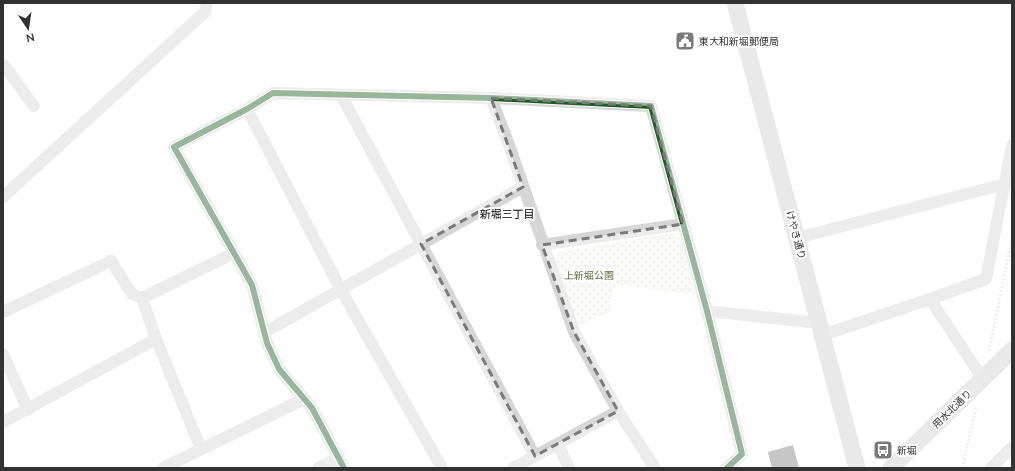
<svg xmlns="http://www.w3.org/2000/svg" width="1015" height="471" viewBox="0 0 1015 471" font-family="Mulish,'Noto Sans JP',sans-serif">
  <defs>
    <pattern id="park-dots" width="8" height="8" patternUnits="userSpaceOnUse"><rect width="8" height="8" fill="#f1f4ec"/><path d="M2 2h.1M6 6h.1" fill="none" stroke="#cfd2cb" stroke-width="1.8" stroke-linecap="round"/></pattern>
  </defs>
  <rect width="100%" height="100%" fill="#fff"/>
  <!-- park -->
  <path fill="url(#park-dots)" d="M672 233 680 238 695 295 625 285 614 288 609 312 579 325 574 315 555 259 559 252Z"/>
  <!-- building -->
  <path fill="#808080" d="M793 445 799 468H772L768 452Z"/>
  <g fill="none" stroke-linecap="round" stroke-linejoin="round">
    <!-- path -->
    <path stroke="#d5d5d5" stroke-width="2.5" stroke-dasharray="2 2" stroke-linecap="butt" d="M989 351 1012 238
      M962 468 976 408"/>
    <!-- street -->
    <path stroke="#d6d6d6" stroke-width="12" d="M3 64 34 106
      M341 95 535 456
      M491 98 509 145 574 332 618 411 655 468
      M247 109 341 290 442 468
      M3 197 205 12 207 3
      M797 238 1005 184
      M542 245 683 224
      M142 298 234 253
      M930 299 986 279 1012 145
      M707 311 819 323
      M3 312 111 261 132 294 142 298 156 339 201 449
      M265 332 523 187
      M823 335 930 299 983 379
      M3 354 28 410
      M3 422 156 339
      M558 444 569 468
      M163 468 304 399
      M318 468 339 458
      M344 468 312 408 279 369 267 343 252 285 174 147 247 109 273 93 491 98 651 106 707 311 742 454 727 468
      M513 468 618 411
      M991 468 1012 447"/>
    <!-- secondary -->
    <path stroke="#cfcfcf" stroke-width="17" d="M735 3 857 468
      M891 468 1012 350"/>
    <!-- cycleway casing -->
    <g stroke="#fff" stroke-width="8">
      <path id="cycleway" d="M344 468 312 408 279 369 267 343 252 285 174 147 247 109 273 93 491 98 651 106 707 311 742 454 727 468"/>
    </g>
    <!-- cycleway -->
    <use href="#cycleway" stroke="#1b5e20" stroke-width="6"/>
  </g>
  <!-- marked area -->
  <path d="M0 0H1015V471H0ZM491 98 651 106 683 224 542 245 574 332 618 411 535 456 421 244 523 187Z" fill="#fff" fill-opacity=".55" fill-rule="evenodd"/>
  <path fill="none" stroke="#7a7a7a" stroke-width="3" stroke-dasharray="8 5" stroke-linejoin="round" d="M491 98 651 106 683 224 542 245 574 332 618 411 535 456 421 244 523 187Z"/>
  <!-- icons -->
  <defs>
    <g id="civic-square" transform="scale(1)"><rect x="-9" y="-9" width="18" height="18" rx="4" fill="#7a7a7a" stroke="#fff"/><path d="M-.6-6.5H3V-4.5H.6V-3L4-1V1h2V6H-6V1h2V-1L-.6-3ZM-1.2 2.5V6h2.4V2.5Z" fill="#fff"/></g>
    <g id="bus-square" transform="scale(1)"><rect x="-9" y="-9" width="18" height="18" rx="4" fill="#7a7a7a" stroke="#fff"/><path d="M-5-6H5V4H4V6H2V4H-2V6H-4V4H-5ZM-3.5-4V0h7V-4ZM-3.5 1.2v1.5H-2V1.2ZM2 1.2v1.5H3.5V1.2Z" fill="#fff"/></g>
  </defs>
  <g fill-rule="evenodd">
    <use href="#civic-square" x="685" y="41"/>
    <use href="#bus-square" x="883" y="450"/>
  </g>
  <g text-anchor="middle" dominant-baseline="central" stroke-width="4" stroke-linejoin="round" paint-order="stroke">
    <!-- poi labels -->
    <g font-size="10" fill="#323232" stroke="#fff" text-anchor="start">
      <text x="699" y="41">東大和新堀郵便局</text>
      <text x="897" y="450">新堀</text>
    </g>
    <!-- street labels -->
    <g font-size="10" fill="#323232" stroke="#fff">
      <text transform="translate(796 235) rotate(75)">けやき通り</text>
      <text transform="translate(952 409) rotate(-44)">用水北通り</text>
    </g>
    <!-- park labels -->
    <g font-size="10" fill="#596f3d" stroke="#fff">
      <text x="589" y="275">上新堀公園</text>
    </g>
    <!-- neighbourhood labels -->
    <g font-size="11" fill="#000" stroke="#fff">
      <text x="507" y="214">新堀三丁目</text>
    </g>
  </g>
  <!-- border -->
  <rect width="1015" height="471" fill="none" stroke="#323232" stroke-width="8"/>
  <!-- north arrow -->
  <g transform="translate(28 28) rotate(167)" stroke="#ffffff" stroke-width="3" paint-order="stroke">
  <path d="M0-3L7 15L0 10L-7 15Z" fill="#323232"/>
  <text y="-6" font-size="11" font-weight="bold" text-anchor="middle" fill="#323232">N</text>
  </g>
</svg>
